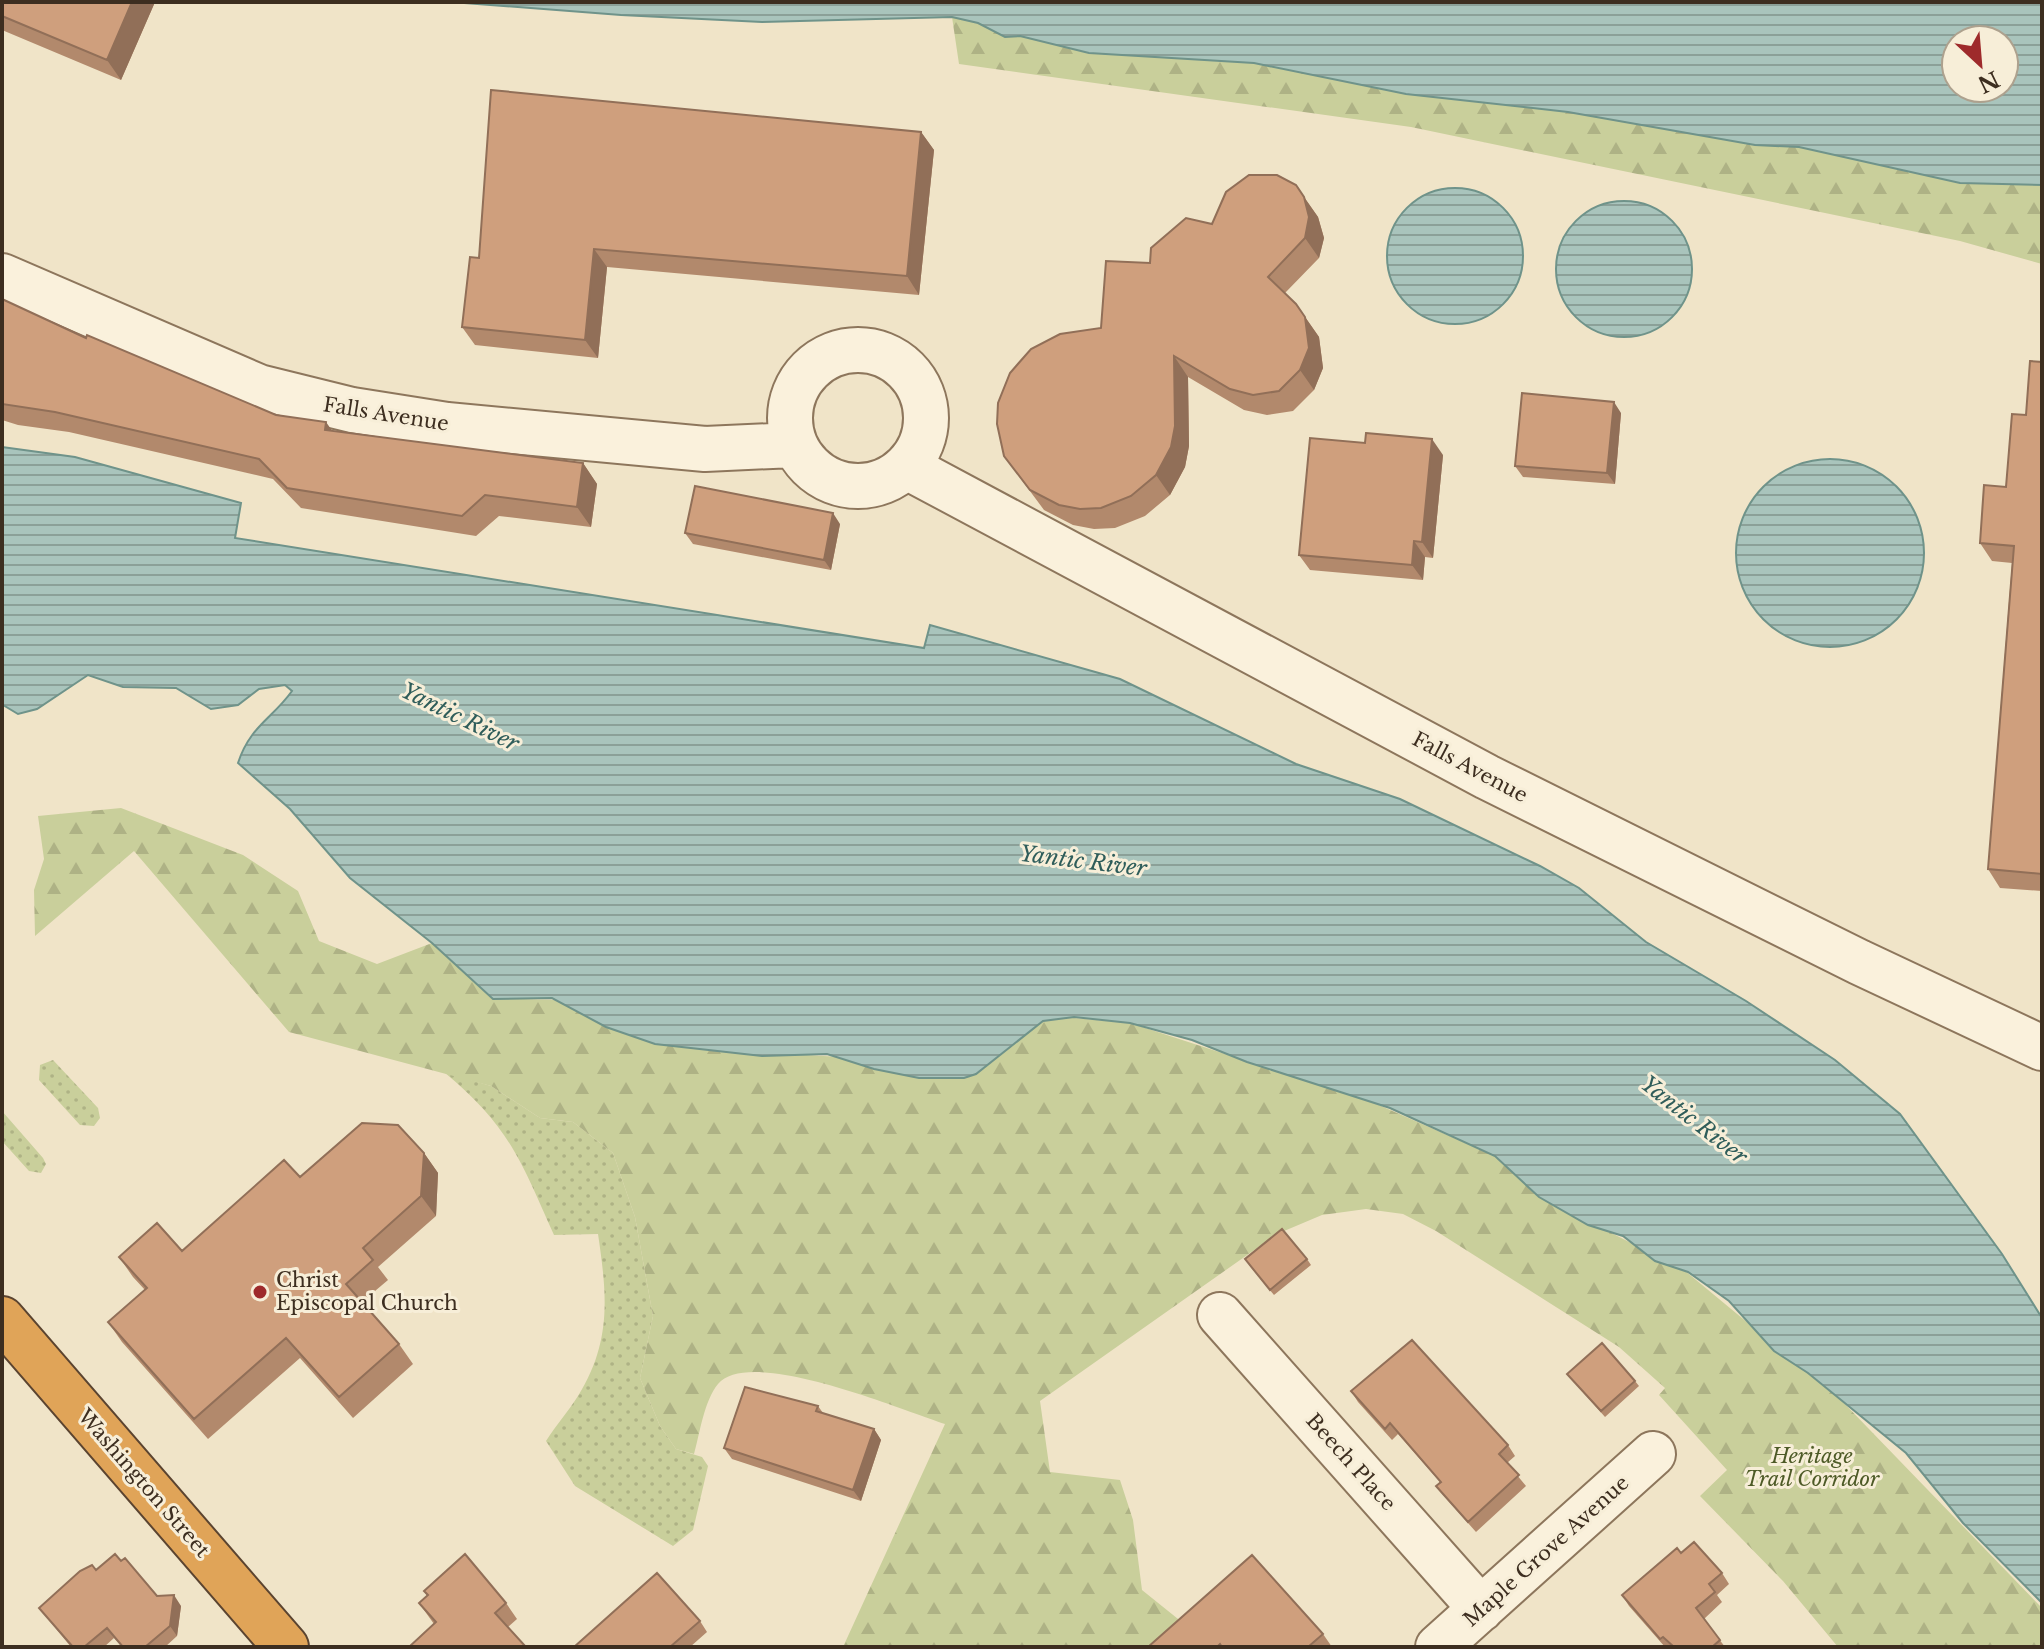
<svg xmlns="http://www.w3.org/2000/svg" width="2044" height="1649" viewBox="0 0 2044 1649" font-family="'Libre Baskerville',serif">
  <defs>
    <pattern id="green-dots" width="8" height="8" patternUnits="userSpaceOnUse" patternTransform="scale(2)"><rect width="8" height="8" fill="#c9cf9b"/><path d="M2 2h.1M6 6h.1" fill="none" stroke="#aeb285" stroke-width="1.8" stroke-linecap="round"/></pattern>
    <pattern id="forest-firs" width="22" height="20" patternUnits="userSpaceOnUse" patternTransform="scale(2)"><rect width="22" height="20" fill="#c9cf9b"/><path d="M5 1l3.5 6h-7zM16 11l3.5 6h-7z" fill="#aeb285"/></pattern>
    <pattern id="water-rules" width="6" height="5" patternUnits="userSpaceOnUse" patternTransform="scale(2)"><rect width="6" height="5" fill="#a9c4bc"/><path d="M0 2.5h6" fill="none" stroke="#8ba098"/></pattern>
  </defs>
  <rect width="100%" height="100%" fill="#f0e4c8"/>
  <!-- green -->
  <path fill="url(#green-dots)" d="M53 1060 98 1108 100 1118 94 1126 80 1125 39 1080 40 1065Z
    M444 1072 491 1086 540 1118 573 1122 613 1153 635 1217 653 1316 640 1378 660 1426 676 1449 702 1457 708 1466 693 1530 673 1546 575 1486 546 1441C556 1425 568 1412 578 1396 612 1341 607 1295 598 1234L554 1235C520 1159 509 1126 444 1072Z
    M2 1111 43 1158 46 1164 41 1173 29 1171 2 1141Z"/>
  <!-- forest -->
  <path fill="url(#forest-firs)" d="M952 17 978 23 1005 36H1020L1089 53 1254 63 1406 94 1568 112 1755 145 1799 147 1960 183 2042 185V264L1960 241 1411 127 959 64Z
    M121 808 243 855 298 891 319 941 377 964 432 943 491 998 558 1000 606 1027 636 1037 740 1051 840 1057 871 1068 935 1079 964 1078 1040 1022 1063 1017 1130 1023 1372 1102 1495 1156 1537 1195 1684 1270 1840 1399 2042 1608V1647H1838L1783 1581 1700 1496 1727 1470 1659 1395 1665 1388 1619 1347 1436 1231 1403 1214 1366 1209 1322 1215 1277 1234 1040 1401 1050 1472 1120 1480 1133 1520 1142 1590 1193 1631 1175 1647H843L945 1424C901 1410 750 1346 718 1384 704 1401 700 1433 694 1454L676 1449 660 1426 640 1378 653 1316 635 1217 613 1153 573 1122 540 1118 491 1086 289 1032 134 851 35 936 34 890 44 859 38 816Z"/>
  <!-- water -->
  <path fill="url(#water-rules)" stroke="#6f938a" stroke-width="2" fill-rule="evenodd" d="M451 2H2042V185L1960 183 1799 147 1755 145 1568 112 1406 94 1254 63 1089 53 1020 36 1005 37 978 23 952 17 762 22 621 15ZM1956 40H2004V88H1956Z
    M1387 256a68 68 0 1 1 136 0a68 68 0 1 1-136 0Z
    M1556 269a68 68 0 1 1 136 0a68 68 0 1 1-136 0Z
    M2 447 75 457 241 503 235 538 924 648 930 625 1120 679 1296 764 1400 799 1540 866 1579 888 1646 942 1746 1001 1835 1060 1900 1114 2002 1254 2042 1318V1603L1963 1523 1906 1453 1808 1373 1774 1351 1729 1301 1688 1272 1655 1261 1623 1236 1588 1225 1539 1197 1495 1156 1390 1108 1247 1062 1192 1040 1130 1023 1074 1017 1043 1021 976 1074 964 1078H919L874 1069 827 1054 762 1056 655 1044 606 1027 552 998 493 999 432 943 350 878 290 809 238 763C250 726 272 719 292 691L285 685 259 689 238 705 211 709 176 688 123 687 88 675 37 709 18 714 3 705Z
    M1736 553a94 94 0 1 1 188 0a94 94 0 1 1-188 0Z"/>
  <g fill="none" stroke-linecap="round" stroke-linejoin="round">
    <!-- minor casing -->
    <g stroke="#8d765c" stroke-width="48">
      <path id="minor" d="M2 276 259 387 352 410 447 425 705 449 794 445
        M790 418a68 68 0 1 1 136 0a68 68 0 1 1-136 0Z
        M907 467 1487 777 1859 962 2042 1048
        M1220 1315 1481 1609
        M1438 1647 1653 1454"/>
    </g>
    <!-- highway casing -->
    <g stroke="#5b4430" stroke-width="48">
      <path id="highway" d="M2 1319 286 1647"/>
    </g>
    <!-- minor -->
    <use href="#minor" stroke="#faf1dc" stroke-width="44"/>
    <!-- highway -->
    <use href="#highway" stroke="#e0a458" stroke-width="44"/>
  </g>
  <!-- wall -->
  <path fill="#b2896c" d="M2 2H155L121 80 2 30Z
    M921 132 934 150 919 295 607 267 598 358 475 345 462 327 479 258Z
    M1304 197 1318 217 1324 238 1319 258 1285 293 1296 304 1319 337 1323 368 1314 390 1293 411 1267 415 1244 410 1188 377 1189 446 1185 467 1170 495 1145 516 1115 528 1094 529 1073 525 1044 510 1004 456 1150 263 1212 224Z
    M2 299 86 338 276 415 333 431 583 463 597 484 591 527 499 516 476 536 301 508 273 479 69 432 18 425 2 420Z
    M2042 362V891L2000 888 1988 869 2012 563 1992 561 1980 543 2006 487Z
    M1621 413 1615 484 1523 477 1515 466Z
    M1443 455 1433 558 1425 557 1423 580 1310 570 1299 555Z
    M840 524 831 570 693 544 685 533Z
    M424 1153 438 1173 436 1216 378 1267 388 1280 362 1302 399 1344 413 1364 353 1418 300 1358 208 1439 122 1342 108 1322 145 1290 133 1277 119 1257 182 1251 300 1177Z
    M1307 1259 1311 1265 1274 1295 1249 1265Z
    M1567 1374 1635 1381 1639 1386 1605 1417Z
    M1351 1391 1508 1445 1515 1456 1507 1463 1526 1486 1476 1532 1444 1496 1436 1486 1440 1482 1398 1434 1392 1440 1358 1402Z
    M818 1406 823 1413 874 1429 881 1440 861 1501 732 1459 724 1448Z
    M1681 1553 1722 1573 1729 1584 1717 1595 1722 1602 1704 1619 1725 1647H1665L1629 1606 1622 1595Z
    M121 1561 157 1596 181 1606 177 1636 165 1647H122L114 1638 104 1647H71L39 1608 96 1570Z
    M424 1591 506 1603 517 1619 508 1627 434 1624 419 1603 427 1596Z
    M700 1621 707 1632 690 1647H574Z
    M1323 1634 1332 1647H1148Z"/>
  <!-- shaded-wall -->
  <path fill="#916f58" d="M132 2H155L121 80 107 60Z
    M921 132 934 150 919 295 907 276Z
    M1304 197 1318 217 1324 238 1319 258 1305 238Z
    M594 249 607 267 598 358 585 340Z
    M1296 304 1319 337 1323 368 1314 390 1300 370Z
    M1174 356 1188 377 1189 446 1185 467 1170 495 1156 475Z
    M1614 402 1621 413 1615 484 1607 473Z
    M326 422 340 442 325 430Z
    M1432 439 1443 455 1433 558 1422 542Z
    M583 463 597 484 591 527 577 507Z
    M833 513 840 524 831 570 824 560Z
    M1414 541 1425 557 1423 580 1412 565Z
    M424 1153 438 1173 436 1216 421 1196Z
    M874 1429 881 1440 861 1501 853 1490Z
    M174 1595 181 1606 177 1636 170 1626Z"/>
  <!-- building -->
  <path fill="#cf9f7d" stroke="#916f58" stroke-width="2" d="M2 2H132L107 60 2 16Z
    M491 90 921 132 907 276 594 249 585 340 462 327 470 257 479 258Z
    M1249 175H1277L1296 185 1304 197 1309 217 1305 238 1268 277 1296 304 1305 317 1309 348 1300 370 1279 391 1253 395 1230 389 1174 356 1175 426 1171 447 1156 475 1131 496 1101 508 1080 509 1059 505 1030 490 1004 456 997 424 998 403 1010 373 1031 349 1060 334 1101 328 1106 261 1150 263 1151 248 1186 218 1212 224 1226 192Z
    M2 299 86 338 87 335 276 415 326 422 325 430 583 463 577 507 485 495 462 516 287 488 259 459 55 412 2 404Z
    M2030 361 2042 362V874L1988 869 2014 546 1980 543 1984 485 2006 487 2012 414 2026 415Z
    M1522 393 1614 402 1607 473 1515 466Z
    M1366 433 1432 439 1422 542 1414 541 1412 565 1299 555 1310 438 1365 443Z
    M695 486 833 513 824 560 685 533Z
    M362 1123 398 1125 424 1153 421 1196 363 1248 373 1260 346 1284 399 1344 339 1397 286 1338 194 1419 108 1322 147 1288 119 1257 157 1223 182 1251 284 1160 300 1177Z
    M1282 1229 1307 1259 1270 1290 1245 1259Z
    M1412 1340 1508 1445 1499 1454 1519 1475 1468 1522 1436 1486 1441 1482 1390 1423 1385 1429 1351 1391Z
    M1602 1343 1635 1381 1601 1411 1567 1374Z
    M745 1387 818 1406 816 1411 874 1429 853 1490 724 1448Z
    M1694 1542 1722 1573 1709 1584 1715 1592 1696 1608 1720 1640 1712 1647H1674L1663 1637 1660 1639 1622 1595 1677 1548 1681 1553Z
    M115 1554 121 1561 125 1558 157 1596 174 1595 170 1626 145 1647H123L107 1628 84 1647H73L39 1608 80 1571 92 1565 96 1570Z
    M465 1554 506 1603 495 1613 526 1647H409L436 1622 419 1603 428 1595 424 1591Z
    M1252 1555 1323 1634 1308 1647H1222L1220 1644 1217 1647H1148Z
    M657 1573 700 1621 670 1647H574Z"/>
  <!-- markers -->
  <circle fill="#9e2a2b" stroke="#f7eed8" stroke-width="3" cx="260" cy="1292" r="8"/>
  <g text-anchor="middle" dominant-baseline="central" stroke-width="6" stroke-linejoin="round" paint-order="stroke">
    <!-- street labels -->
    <g font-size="20" fill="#3d2e20" stroke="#f7eed8">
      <text transform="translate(386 414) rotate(9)">Falls Avenue</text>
      <text transform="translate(1470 767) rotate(28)">Falls Avenue</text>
      <text transform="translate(1351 1462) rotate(48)">Beech Place</text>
      <text transform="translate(144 1483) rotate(49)">Washington Street</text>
      <text transform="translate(1546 1551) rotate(-42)">Maple Grove Avenue</text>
    </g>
    <!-- poi labels -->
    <g font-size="20" fill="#3d2e20" stroke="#f7eed8" text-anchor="start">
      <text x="276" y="1280">Christ<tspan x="276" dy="23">Episcopal Church</tspan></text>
    </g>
    <!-- park labels -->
    <g font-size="20" font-style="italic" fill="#4d5a26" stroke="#f7eed8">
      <text x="1812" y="1456">Heritage<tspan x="1812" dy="23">Trail Corridor</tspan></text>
    </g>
    <!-- water labels -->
    <g font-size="22" font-style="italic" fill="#2f5d5a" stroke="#f7eed8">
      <text transform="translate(460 717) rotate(26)">Yantic River</text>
      <text transform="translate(1083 861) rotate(7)">Yantic River</text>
      <text transform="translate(1694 1120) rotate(38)">Yantic River</text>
    </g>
  </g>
  <!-- border -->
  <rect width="2044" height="1649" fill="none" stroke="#3d2e20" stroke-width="8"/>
  <!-- north arrow -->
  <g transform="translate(1980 64) rotate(154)"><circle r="38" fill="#f7eed8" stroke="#ada18e" stroke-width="2"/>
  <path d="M0-6L14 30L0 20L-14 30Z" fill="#9e2a2b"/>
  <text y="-12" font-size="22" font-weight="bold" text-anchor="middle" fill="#3d2e20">N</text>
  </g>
</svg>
